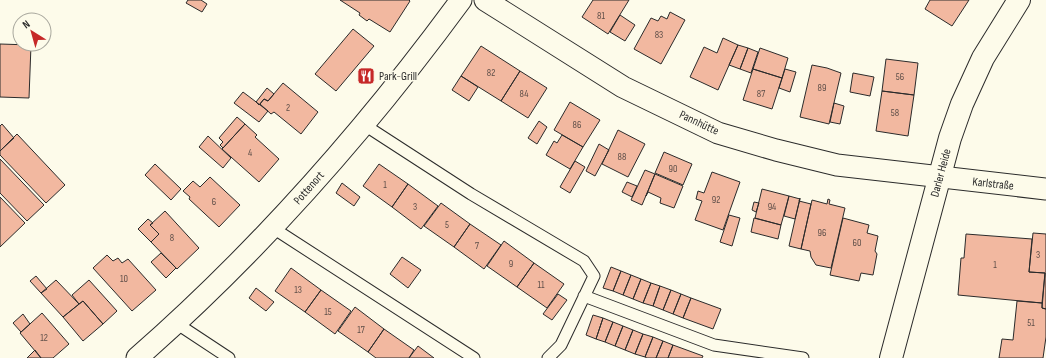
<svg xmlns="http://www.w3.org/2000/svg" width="1046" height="358" viewBox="0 0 1046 358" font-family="'Sofia Sans Condensed',sans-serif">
  <rect width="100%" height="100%" fill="#fdfbea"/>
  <!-- building -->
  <path fill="#f2b8a0" stroke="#2b2b2b" d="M188 0H201L207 4 202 12 186 3Z
    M340 0H409L410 1 390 32 369 19 367 21 359 15 360 13Z
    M593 0H629L608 34 582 17Z
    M930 0H969L952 26 925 9Z
    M670 12 685 20 661 64 634 49 651 18 658 21 661 16 667 19Z
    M620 15 635 25 625 41 610 32Z
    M353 29 374 46 336 91 315 74Z
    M723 38 738 45 718 90 690 77 704 47 717 53Z
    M0 44 31 45 29 98 0 97Z
    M738 45 748 48 740 69 729 65Z
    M481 46 520 71 501 101 461 76Z
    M748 48 758 52 751 73 740 69Z
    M760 48 788 58 782 78 753 69Z
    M886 59 918 63 914 95 882 91Z
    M812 65 827 68 841 73 829 124 800 117Z
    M753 69 782 78 772 109 743 100Z
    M785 69 796 72 790 92 779 88Z
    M520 71 547 88 528 118 501 101Z
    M853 73 874 77 870 96 850 92Z
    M461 76 478 87 469 101 452 90Z
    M283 83 318 112 301 134 274 112 271 114 260 104 264 99 268 101Z
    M267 88 274 94 268 101 264 99 259 105 256 102Z
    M882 91 914 95 908 136 876 131Z
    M243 92 268 111 259 122 234 103Z
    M570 102 600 120 583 147 554 130Z
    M834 103 844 106 840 124 830 122Z
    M237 117 245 124 223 148 220 145 223 142 219 138Z
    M539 121 547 127 537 144 528 138Z
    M2 124 14 138 0 151V126Z
    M245 124 257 135 255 137 279 159 259 182 222 149Z
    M618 130 645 144 628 177 602 164Z
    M17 134 65 185 46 203 0 155V151Z
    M562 135 583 147 570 169 546 155 554 141 557 143Z
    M208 136 231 158 223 168 199 147Z
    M599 144 609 150 595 176 586 171Z
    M664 152 692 164 683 185 655 173Z
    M0 159 44 205 27 221 0 193Z
    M575 161 585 167 570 193 560 187Z
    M155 164 181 189 171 200 145 175Z
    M379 164 408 184 392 207 363 186Z
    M645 170 655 174 642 205 631 200Z
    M712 172 740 182 723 230 695 220 702 201 696 199 698 191 704 193Z
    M655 174 683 186 674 208 660 203 661 198 648 192 646 196Z
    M210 177 240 205 219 227 189 199 190 197 183 191 193 181 200 187Z
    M627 182 637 186 632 197 622 192Z
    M342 183 360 197 354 206 336 193Z
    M408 184 438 206 421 229 392 207Z
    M762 189 789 196 781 225 755 218Z
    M789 196 800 199 795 219 784 216Z
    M0 197 25 223 0 247Z
    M800 198 799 201 811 204 801 249 789 246Z
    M828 199 830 200 829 204 845 208 831 268 816 265 811 257 810 251 801 249 812 200 827 204Z
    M754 202 759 203 756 212 752 210Z
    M441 203 470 224 454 247 424 226Z
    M165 211 199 248 177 269 151 242 159 234 150 225Z
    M729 215 740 218 732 246 720 242Z
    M754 218 781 225 778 239 751 232Z
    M843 218 869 225 867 233 878 236 875 251 877 254 873 275 861 273 859 281 830 275Z
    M148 219 153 223 150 225 159 234 151 242 138 229Z
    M470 224 501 245 484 269 454 247Z
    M1033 233 1046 234V309L1042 308 1045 273 1029 272Z
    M966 234 1032 239 1029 272 1045 273 1042 303 958 295 961 258H964Z
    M504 241 534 263 517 287 487 266Z
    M161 253 176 268 166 278 151 262Z
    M107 255 113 261 118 258 122 263 128 259 156 290 132 311 93 268Z
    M402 257 421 270 408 288 390 274Z
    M534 263 564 284 547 308 517 287Z
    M611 267 621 271 613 291 603 288Z
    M291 268 321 290 305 312 275 291Z
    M621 271 631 275 623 295 613 291Z
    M631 275 641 279 633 299 623 295Z
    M36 276 47 289 41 293 30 281Z
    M641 279 651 283 643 303 633 299Z
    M56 280 79 304 63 317 41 293Z
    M89 280 117 311 103 324 83 301 79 304 72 295Z
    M651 283 660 286 653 306 643 303Z
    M660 286 671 290 663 310 653 306Z
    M256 288 274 302 266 311 249 298Z
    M321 290 351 311 335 334 305 312Z
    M671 290 681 294 673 314 663 310Z
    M558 294 567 300 552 320 543 314Z
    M681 294 691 298 683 318 673 314Z
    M691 298 721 309 713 329 683 318Z
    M83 301 103 324 83 341 63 317Z
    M1017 301 1042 303V308L1046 309V337L1043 358H999L1002 339 1013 340Z
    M355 307 384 329 368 352 338 331Z
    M42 313 69 344 53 358H41L20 333Z
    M23 314 30 324 21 332 13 323Z
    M593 315 603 318 596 339 586 335Z
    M603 318 613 322 605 342 596 339Z
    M613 322 623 326 615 346 605 342Z
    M623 326 633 330 625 350 615 346Z
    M384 329 414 350 409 358H376L368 352Z
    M633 330 643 334 635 354 625 350Z
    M643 334 653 337 645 357 635 354Z
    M653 337 663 341 656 358H647L645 357Z
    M663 341 673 345 668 358H656Z
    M673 345 703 356 702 358H668Z
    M418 346 434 358H409Z
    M35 350 41 358H27Z"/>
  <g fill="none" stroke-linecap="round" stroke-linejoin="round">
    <!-- lane casing -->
    <g stroke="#2b2b2b" stroke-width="13">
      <path id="lane" d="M363 124 471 194 584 261 594 276 561 345 548 358
        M273 228 474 358
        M584 296 714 345 803 358
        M176 323 229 358"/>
    </g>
    <!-- street casing -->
    <g stroke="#2b2b2b" stroke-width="23">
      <path id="street" d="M485 0 623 87 718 133 776 150 837 165 1046 189
        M137 358C259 251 365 131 461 0"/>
    </g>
    <!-- secondary casing -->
    <g stroke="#2b2b2b" stroke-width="24">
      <path id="secondary" d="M891 358 950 138 962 104 983 58 1019 0"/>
    </g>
    <!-- lane -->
    <use href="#lane" stroke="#fdfbea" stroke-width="11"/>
    <!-- street -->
    <use href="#street" stroke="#fdfbea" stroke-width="21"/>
    <!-- secondary -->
    <use href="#secondary" stroke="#fdfbea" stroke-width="22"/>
  </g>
  <!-- icons -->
  <defs>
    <g id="restaurant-square" transform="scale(0.9)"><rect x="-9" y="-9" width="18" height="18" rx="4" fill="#c62828" stroke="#fdfbea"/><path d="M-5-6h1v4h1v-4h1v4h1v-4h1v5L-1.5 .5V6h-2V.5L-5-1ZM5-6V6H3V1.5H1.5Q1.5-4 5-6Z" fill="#fff"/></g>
  </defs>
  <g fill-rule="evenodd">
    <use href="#restaurant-square" x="366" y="76"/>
  </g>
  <g text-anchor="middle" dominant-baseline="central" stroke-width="3" stroke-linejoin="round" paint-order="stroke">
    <!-- number labels -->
    <g font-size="10" fill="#5d4e48">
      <text x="601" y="16">81</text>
      <text x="659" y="35">83</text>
      <text x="491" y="73">82</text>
      <text x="900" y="77">56</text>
      <text x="822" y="88">89</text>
      <text x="524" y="94">84</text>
      <text x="761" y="94">87</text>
      <text x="288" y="108">2</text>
      <text x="895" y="113">58</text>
      <text x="577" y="125">86</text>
      <text x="250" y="153">4</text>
      <text x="622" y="157">88</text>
      <text x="673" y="169">90</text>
      <text x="385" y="185">1</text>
      <text x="716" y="200">92</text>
      <text x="214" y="202">6</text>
      <text x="415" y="207">3</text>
      <text x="772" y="207">94</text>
      <text x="447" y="225">5</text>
      <text x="822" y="233">96</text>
      <text x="172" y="238">8</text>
      <text x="857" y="243">60</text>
      <text x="477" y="246">7</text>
      <text x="1038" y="255">3</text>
      <text x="511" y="264">9</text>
      <text x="995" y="265">1</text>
      <text x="124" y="279">10</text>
      <text x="541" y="285">11</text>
      <text x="298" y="290">13</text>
      <text x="328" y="312">15</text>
      <text x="1031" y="323">51</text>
      <text x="361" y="330">17</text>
      <text x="44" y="338">12</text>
    </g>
    <!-- poi labels -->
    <g font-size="12" fill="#2b2b2b" stroke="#fdfbea" text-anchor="start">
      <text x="379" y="76">Park-Grill</text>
    </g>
    <!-- street labels -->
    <g font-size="12" fill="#2b2b2b" stroke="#fdfbea">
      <text transform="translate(699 123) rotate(25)">Pannhütte</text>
      <text transform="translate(941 173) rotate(-75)">Darler Heide</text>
      <text transform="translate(993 184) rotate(6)">Karlstraße</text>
      <text transform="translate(309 188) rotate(-49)">Pottenort</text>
    </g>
  </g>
  <!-- north arrow -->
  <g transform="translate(32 32) rotate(323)"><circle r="19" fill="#fdfbea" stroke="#a9a89e"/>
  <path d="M0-3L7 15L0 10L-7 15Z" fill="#c62828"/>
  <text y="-6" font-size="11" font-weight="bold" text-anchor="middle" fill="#2b2b2b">N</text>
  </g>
</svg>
